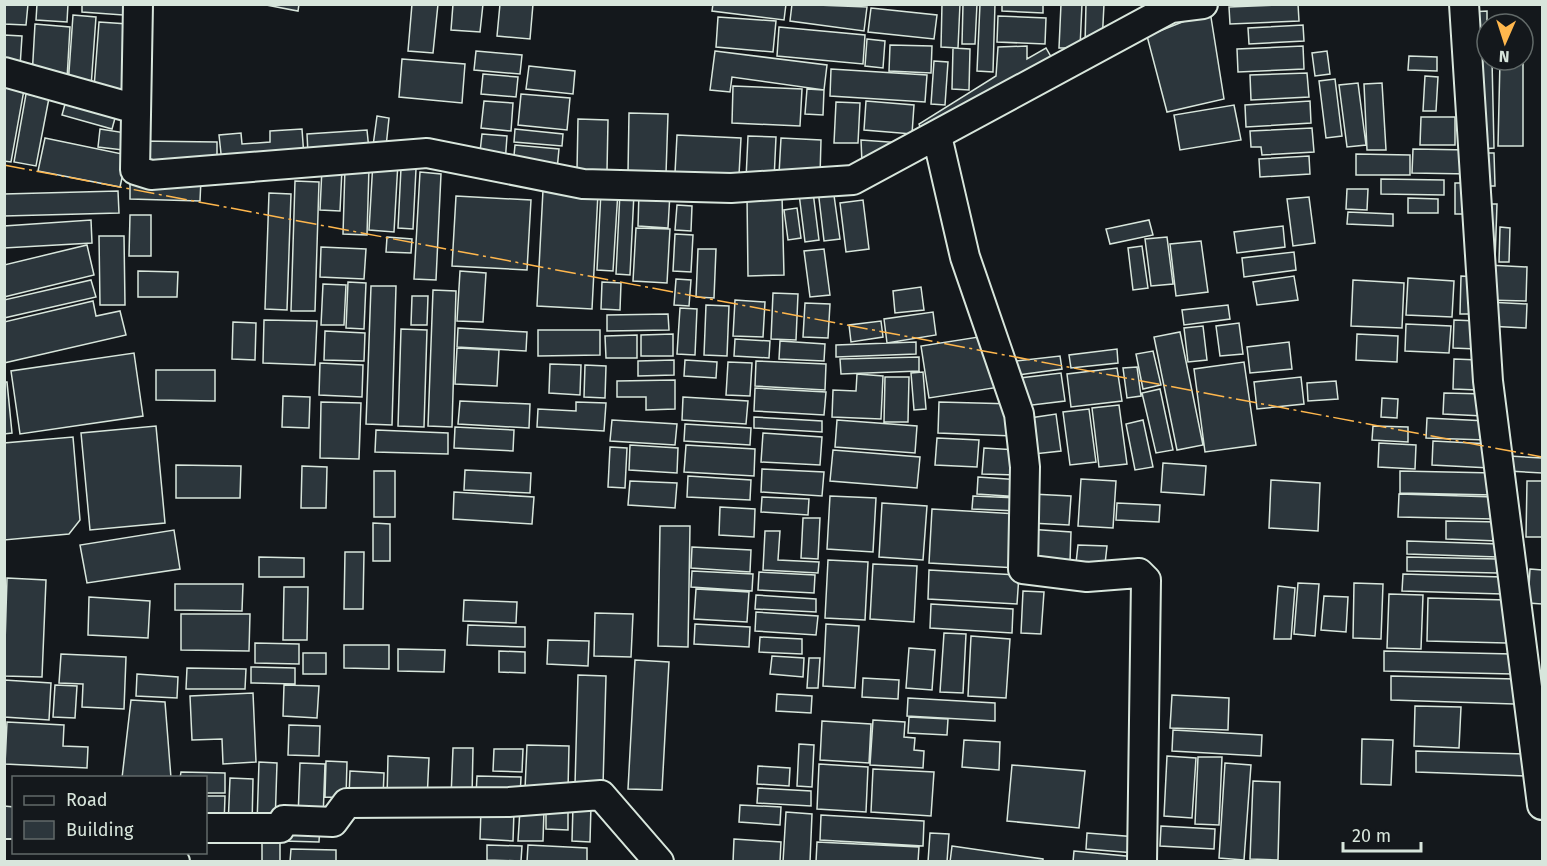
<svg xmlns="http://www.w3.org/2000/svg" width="1547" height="866" viewBox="0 0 1547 866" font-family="'Fira Sans',sans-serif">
  <rect width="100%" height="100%" fill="#14181c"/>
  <!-- building -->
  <path fill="#2c363c" stroke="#d8e6dc" stroke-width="1.5" d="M4 4H28L26 25 4 24Z
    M37 4H68L67 22 36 20Z
    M82 4H124L123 15 82 12Z
    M261 4H299L298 11Z
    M412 4H438L433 53 408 51Z
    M453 4H483L480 32 451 30Z
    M500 4H533L530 39 497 36Z
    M713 4H786L784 20 712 11Z
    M792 4 867 7 864 31 790 21Z
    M942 4H960L958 48 941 47Z
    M963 4H977L975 44H962Z
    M980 4H995L993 72 977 71Z
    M1002 4H1043V13L1002 11Z
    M1061 4H1082L1080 48H1059Z
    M1086 4H1104L1102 44H1085Z
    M1298 4 1299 21 1230 24 1229 7Z
    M871 8 937 15 934 39 868 32Z
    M1210 11 1224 99 1167 112 1147 36Z
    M1487 11V41H1472L1471 12Z
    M73 15 96 17 91 87 68 86Z
    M998 16 1046 18 1045 44 997 42Z
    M718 17 776 21 773 52 716 47Z
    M99 22 128 24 123 89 94 88Z
    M35 24 70 27 67 79 32 77Z
    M1303 25 1304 41 1249 44 1248 28Z
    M779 27 865 35 863 64 777 56Z
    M4 35 22 36 20 67 4 66Z
    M867 39 885 41 883 68 865 66Z
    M1523 42V146H1498L1500 60H1523Z
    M890 45 932 46 931 73 889 71Z
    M1027 46V59L1046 48 1054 62 924 138 919 124 996 76 998 47Z
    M1303 46 1304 69 1238 72 1237 49Z
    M953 48 970 49 969 90 952 89Z
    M476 51 522 55 520 74 474 70Z
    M715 51 827 65 824 90 732 77 730 92 710 90Z
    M1327 51 1330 74 1315 76 1312 53Z
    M1409 56 1437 57V71L1408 70Z
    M402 59 465 64 462 103 399 97Z
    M1480 60H1492L1494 148 1482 149Z
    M934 61 948 62 945 105 931 104Z
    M529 66 575 71 573 94 526 89Z
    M831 69 927 75 925 102 830 96Z
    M1307 73 1309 97 1251 100 1250 75Z
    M483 74 518 77 516 97 481 94Z
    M1425 76 1438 77 1436 111H1423Z
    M1335 79 1342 136 1326 138 1319 81Z
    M1358 83 1366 145 1347 147 1339 85Z
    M1382 83 1386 150H1367L1364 84Z
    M733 86 802 89 800 126 732 123Z
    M4 87 24 90 11 162 4 161Z
    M807 89 824 90 823 115 805 114Z
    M26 94 49 98 36 166 14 162Z
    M521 94 570 98 567 130 518 125Z
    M67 97 117 111 112 129 62 115Z
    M484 101 513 103 511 131 481 128Z
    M866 101 914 105 912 134 864 130Z
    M1310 101 1311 123 1246 127 1245 105Z
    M836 102 860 103 858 143H834Z
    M1234 105 1241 140 1180 150 1174 115Z
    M629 113 668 114 666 174 628 173Z
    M377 116 389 118 386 147 373 146Z
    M1421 117H1455V145H1420Z
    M578 119 608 120 607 171 577 170Z
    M1312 128 1314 152 1262 155 1261 147H1251L1250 131Z
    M100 129 126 133 123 150 98 147Z
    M302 129 304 157 222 163 219 135 241 133 242 144 270 142V131Z
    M515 129 563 134 562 146 514 142Z
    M367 130 369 150 308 154 307 134Z
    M482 134 507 136 505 164 479 161Z
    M677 135 741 138 739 175 675 173Z
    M748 136 776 137 774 180 746 179Z
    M45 138 127 155 120 187 38 171Z
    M781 138 821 140 820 176 779 174Z
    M861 140 903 143 862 163Z
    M140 141 217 142V167L140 166Z
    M515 145 559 149 557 170 513 166Z
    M1413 149 1469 150V174L1412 173Z
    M1480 153H1494L1495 186H1481Z
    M1356 154 1410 155V175H1356Z
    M1309 156 1310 174 1260 177 1259 159Z
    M373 161 398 162 394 232 369 230Z
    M345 167 369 168 367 235 343 234Z
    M322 168 342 169 340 211 320 210Z
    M401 168 416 169 413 229 398 228Z
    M420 172 441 174 436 280 414 279Z
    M130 177 201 179 200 201 130 199Z
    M1381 179 1444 180V195L1381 194Z
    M295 181 319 182 315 311H291Z
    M1455 183H1473V214H1455Z
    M833 188 840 239 824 241 818 190Z
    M1347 189H1368L1367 210 1346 209Z
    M543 190 598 193 592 309 537 306Z
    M118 191 119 213 4 216V194Z
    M601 191H618L613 271 597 270Z
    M620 192 634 193 630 275 616 274Z
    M639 192 670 193 668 228 638 226Z
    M813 192 819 240 805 242 799 194Z
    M269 193 291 194 287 310 265 309Z
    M782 195 784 275 748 276 747 196Z
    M456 196 531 200 527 270 452 266Z
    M1309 197 1315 243 1293 246 1287 199Z
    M1408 198 1438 199V213H1408Z
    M863 200 869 249 846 252 840 203Z
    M1485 204H1497L1495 261H1483Z
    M677 205 692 206 691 231 675 230Z
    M797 208 801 238 788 240 784 210Z
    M1348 212 1393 214V226L1347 224Z
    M130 215H151V256H129Z
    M91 220 92 243 4 248V226Z
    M1149 220 1153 235 1110 244 1106 229Z
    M1283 226 1285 247 1237 253 1234 232Z
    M1500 227 1510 228 1509 262H1499Z
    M636 228 670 229 667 283 633 281Z
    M675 234 693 235 691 272 673 271Z
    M99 236H124L125 305H100Z
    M387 237 412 239 411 253 386 252Z
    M1167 237 1173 284 1151 286 1145 239Z
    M1201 241 1208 292 1176 296 1170 244Z
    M87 245 94 275 4 297V265Z
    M1142 246 1148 288 1133 290 1128 248Z
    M321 247 366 249 364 279 320 277Z
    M698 249H716L714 298 696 297Z
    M824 249 830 295 810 297 804 251Z
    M1294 252 1296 270 1244 277 1242 258Z
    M1488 265 1527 267 1526 301 1486 300Z
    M138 271 178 272 177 297H138Z
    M460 271 486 273 483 322 457 321Z
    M1294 276 1298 300 1257 305 1253 282Z
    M1461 276 1476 277 1475 314H1460Z
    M1408 278 1454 281 1452 317 1406 315Z
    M676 279 691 280 689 306 674 305Z
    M91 280 96 297 4 318V300Z
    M1353 280 1404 283 1402 328 1351 326Z
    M348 282 366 283 364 329 346 328Z
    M602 282 621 283 620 310 601 309Z
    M323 284 346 285 344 325H321Z
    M371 286H396L392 425 366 424Z
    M921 287 924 310 895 313 893 291Z
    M433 290 456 291 452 427 428 426Z
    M773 293 798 294 796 340 771 339Z
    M412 296H428L427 325H411Z
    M735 300 765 302 763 337 733 336Z
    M93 301 96 316 120 311 126 335 4 363V322Z
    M1488 302 1527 304 1526 328 1487 326Z
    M805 303 830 304 828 338 803 337Z
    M706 305 729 306 727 356 704 355Z
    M1228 305 1230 319 1184 325 1182 310Z
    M680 308 697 309 695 355 677 354Z
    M933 312 936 335 887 343 884 319Z
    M668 314 669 330 607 331V315Z
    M264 320 317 321 315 365 263 363Z
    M1454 320 1477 321 1476 349 1453 348Z
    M881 321 883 337 851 342 849 325Z
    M233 322 256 323 255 360 232 359Z
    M1239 323 1243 354 1220 356 1216 326Z
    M1406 324 1451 326 1449 353 1405 351Z
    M1203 326 1207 360 1188 362 1184 328Z
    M458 328 527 332 526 351 457 347Z
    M401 329 427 330 424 427 398 426Z
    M538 330H600V355L538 356Z
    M325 331 365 333 364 361 324 360Z
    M1180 332 1203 445 1177 450 1154 337Z
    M673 334V356H641V335Z
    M1357 334 1398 336 1397 362 1356 360Z
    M637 335V358H606L605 336Z
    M991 335 1000 387 929 398 921 346Z
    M735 339 770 341 769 358 734 356Z
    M780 341 825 344 824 361 779 359Z
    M916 342V354L836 357V345Z
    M1289 342 1292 369 1250 373 1247 347Z
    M457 348 499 350 497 386 455 384Z
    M1117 349 1118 363 1071 368 1069 355Z
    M1153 351 1161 385 1143 389 1136 354Z
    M134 353 143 416 20 434 11 371Z
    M1060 356 1062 369 1010 376 1008 362Z
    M919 357V371L841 374 840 359Z
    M1454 359 1479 360 1478 390 1453 389Z
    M674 360V375L638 376V361Z
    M685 360 717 362 716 378 684 376Z
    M756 361 826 364 825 390 755 386Z
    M728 362 752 363 750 396 726 395Z
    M1244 362 1256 445 1205 452 1194 369Z
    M320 363 363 365 362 397 319 395Z
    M550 364 581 365 580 395 549 393Z
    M585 365 606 366 605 398 584 397Z
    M1137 367 1141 396 1127 398 1123 368Z
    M1117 368 1122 401 1071 407 1067 374Z
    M156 370H215V401L156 400Z
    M923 372 926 409 914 410 911 373Z
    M1061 373 1065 401 1024 406 1020 378Z
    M857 374 883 376 881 419 832 417 833 390 856 391Z
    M885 377H909L908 422H884Z
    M1301 377 1304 404 1257 409 1254 382Z
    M675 380V409L646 410V397H617V381Z
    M1336 381 1338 399 1308 401 1307 383Z
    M4 382H7L12 433 4 434Z
    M755 388 826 392 824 415 754 411Z
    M1160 389 1173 450 1156 453 1142 393Z
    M1444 393 1485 394 1483 416 1443 414Z
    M283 396 310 397 309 428 282 427Z
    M683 397 748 401 746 424 682 420Z
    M1382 398 1398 399 1397 418 1381 417Z
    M460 401 530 404 529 428 458 424Z
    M321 402 361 403 359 459 320 458Z
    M576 402 606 403 604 431 537 427 538 409 576 411Z
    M939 402 1014 404 1013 436 938 433Z
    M1119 405 1127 464 1099 467 1092 408Z
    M1089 409 1096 462 1070 465 1063 412Z
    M1056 414 1061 451 1034 454 1030 418Z
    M754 417 822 421V432L754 428Z
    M1427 418 1487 421 1486 440 1426 438Z
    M612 420 677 424 675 445 610 441Z
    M837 420 917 426 915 453 835 447Z
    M1143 420 1153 467 1135 470 1126 424Z
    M685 424 751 428 750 445 684 441Z
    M156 426 165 523 90 530 81 433Z
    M1373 426 1408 427V442L1372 440Z
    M455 427 514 430 513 451 454 448Z
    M376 430 448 433V454L375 452Z
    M763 433 822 437 820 465 761 462Z
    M73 437 80 520 69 534 4 540V443Z
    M937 438 979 440 977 467 935 465Z
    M1433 441 1491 444 1490 468 1432 465Z
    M1379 443 1416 445 1415 469 1378 467Z
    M630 445 678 448 677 473 629 470Z
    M686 445 755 449 754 476 684 472Z
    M610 447 627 448 625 488 608 487Z
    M984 448 1018 450 1016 475 982 474Z
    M833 450 920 457 917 488 830 481Z
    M1509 456 1542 458V473L1508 471Z
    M1163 463 1206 466 1204 495 1161 492Z
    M176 465 241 466 240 498H176Z
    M302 466 327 467 326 508H301Z
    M762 469 824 472 822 496 761 492Z
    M465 470 531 473 530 493 464 490Z
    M374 471H395V517H374Z
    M1400 471 1494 473V495L1400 493Z
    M688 476 751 480 750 500 687 497Z
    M978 477 1021 480 1020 497 977 494Z
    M1081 479 1116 481 1113 528 1078 526Z
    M1271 480 1320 483 1318 531 1269 528Z
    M630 481 677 483 675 508 628 505Z
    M1527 481H1542V537H1526Z
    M454 492 534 497 532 524 453 519Z
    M1032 494 1071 496 1069 525 1030 523Z
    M1399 494 1495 497 1494 519 1398 517Z
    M830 496 876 498 873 552 827 549Z
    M973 496 1019 498V511L972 509Z
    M762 497 809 499 808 515 761 512Z
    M882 503 927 506 923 560 879 557Z
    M1117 503 1160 505 1159 522 1116 520Z
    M720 507 755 509 754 537 719 535Z
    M932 509 1020 514 1017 568 929 563Z
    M803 518H820L818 559 801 558Z
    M1446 521 1498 522V541L1446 539Z
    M373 523 390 524V561H373Z
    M660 526H690L688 647 658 646Z
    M1028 529 1071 532 1070 562 1026 560Z
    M174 530 180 569 87 583 80 545Z
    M765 531H780L778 560 819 562 818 573 763 570Z
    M1407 541 1499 544 1498 557 1407 554Z
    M1078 545 1107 546 1105 564 1076 563Z
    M692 547 751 550 750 572 691 568Z
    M345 552H364L363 609H344Z
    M259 557 304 558V577H259Z
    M1407 557 1497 559V573L1407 571Z
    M828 560 868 562 865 620 825 618Z
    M873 564 917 566 914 622 870 619Z
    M1530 569 1542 570V604L1528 603Z
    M929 570 1019 575 1017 604 928 599Z
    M692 571 753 574 752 591 691 587Z
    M759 572 815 575 814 593 758 590Z
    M1403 574 1502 577V594L1402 591Z
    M7 578 46 580 42 677 4 676Z
    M1298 583 1319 584 1315 636 1294 634Z
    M1354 583 1383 584 1381 639 1353 638Z
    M175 584H243L242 611 175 610Z
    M1278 586 1295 588 1291 639H1274Z
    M284 587H308L307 640H283Z
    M696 589 749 592 747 622 694 619Z
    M1023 591 1044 592 1041 634 1021 633Z
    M1389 594 1423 595 1421 649 1387 648Z
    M756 595 816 599V612L755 609Z
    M1324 596 1348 597 1346 632 1321 630Z
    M89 597 150 601 148 638 88 635Z
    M1428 598 1507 600 1506 643 1427 641Z
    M464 600 517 602 516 623 463 621Z
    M931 604 1013 609 1012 633 930 628Z
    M756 612 818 616 816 635 755 631Z
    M595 613 633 614 631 657 594 656Z
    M181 614H250L249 651 181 650Z
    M695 624 750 627 749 647 694 644Z
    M826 624 859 626 855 688 823 686Z
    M468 625 525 627V647L467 645Z
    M944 633 966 634 963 693 940 692Z
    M971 636 1010 639 1006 698 968 696Z
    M760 637 802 639V654L759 652Z
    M548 640 589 641 588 666 547 664Z
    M255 643 299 644V664L255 663Z
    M344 645H389V669L344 668Z
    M909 648 935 650 932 690 906 688Z
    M398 649 445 650 444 672 398 671Z
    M499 651 525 652V673L499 672Z
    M1384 651 1512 654V674L1384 671Z
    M303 653H326V674H303Z
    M61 654 126 657 124 709 82 707 83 684 59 683Z
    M772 656 804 658 803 677 770 674Z
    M809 658H820L818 688H807Z
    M635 660 669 662 662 790 628 789Z
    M251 667 295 668V684L251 683Z
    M187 668 246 669 245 689H186Z
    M137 674 178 677 177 698 136 696Z
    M578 675 606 676 603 786 575 785Z
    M1391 676 1515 679 1514 704 1391 700Z
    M863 678 899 680 898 699 862 697Z
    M4 680 51 683 49 720 4 717Z
    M55 685 77 686 75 718 53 717Z
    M284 685 319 686 317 718 283 716Z
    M253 693 256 762 223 764 222 739 192 740 190 696Z
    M777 694 812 696 811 713 776 711Z
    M1172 695 1229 698 1228 730 1170 728Z
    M908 698 995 703V721L907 716Z
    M131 700 165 702 171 778H122Z
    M1415 706 1461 707 1459 748 1414 746Z
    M909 717 948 719 947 735 908 733Z
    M873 720 905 722 904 737 915 738 914 750 924 751 923 768 870 765Z
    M822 721 871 724 869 763 820 760Z
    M7 722 64 725 63 746 88 747 87 768 5 764Z
    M289 725 320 726 319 756 288 755Z
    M1173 730 1262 735 1261 756 1172 751Z
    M1362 739 1393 740 1391 785 1361 784Z
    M964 740 1000 742 999 770 962 767Z
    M799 744 814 745 812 787 797 786Z
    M527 745 569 746 568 790 525 789Z
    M453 748H473L472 797H451Z
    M494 749H523L522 772 493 771Z
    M1416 751 1526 754V776L1416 772Z
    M388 756 429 758 427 800 387 799Z
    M1167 756 1196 758 1192 818 1164 816Z
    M1198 757H1222L1219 825 1195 824Z
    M326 761 347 762 346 798 325 797Z
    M259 762 277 763 275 825 257 824Z
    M300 763 325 764 323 819 298 818Z
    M1225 763 1251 765 1244 860 1219 858Z
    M819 764 868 767 866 812 817 809Z
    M1012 765 1085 771 1079 828 1007 821Z
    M758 766 790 768 789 786 757 784Z
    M873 769 934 772 931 816 871 812Z
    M350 771 384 773 383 798 349 797Z
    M181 772 225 773V793H206V778H180Z
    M477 776 521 777 520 798 476 796Z
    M230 778 253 779 252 827 228 826Z
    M1253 781 1280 782 1278 860 1250 859Z
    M758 788 811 791V806L757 803Z
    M206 796H225L224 826H206Z
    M573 805H591L590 842 572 841Z
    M740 805 781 807 780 825 739 822Z
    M4 806 14 807V852L4 851Z
    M481 809 514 811 513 841 480 839Z
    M520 809 544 810 543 841H518Z
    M546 810 568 811V830L546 829Z
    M786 812 812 814 810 862H783Z
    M821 815 924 821 923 846 820 840Z
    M284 822 320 824 319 842 283 841Z
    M1161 826 1215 829 1214 849 1160 846Z
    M930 833 949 834 947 862H928Z
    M1087 833 1137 837 1135 853 1086 849Z
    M734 839 781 842 780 862H733Z
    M262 840 280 841V862H262Z
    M817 842 919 847 918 862H816Z
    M487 845 522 846 521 861 487 860Z
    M528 845 587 848V862H527Z
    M952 846 1043 859V862H950Z
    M291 849 336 850V862H290Z
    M1074 851 1136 857V862H1073Z"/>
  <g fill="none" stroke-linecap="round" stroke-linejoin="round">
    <!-- minor casing -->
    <g stroke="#d8e6dc" stroke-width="32">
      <path id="minor" d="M138 4 135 170 151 175 427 153 583 184 731 188 853 180 1171 8 1203 4
        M1464 4 1488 381 1542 805
        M4 72 136 109
        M937 136 965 257 1019 414 1025 467 1023 569 1087 577 1139 573 1146 580 1142 862
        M206 828H280L284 820 333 822 347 803 509 802 601 795 659 862
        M4 854H83L175 862"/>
    </g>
    <!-- minor -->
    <use href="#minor" stroke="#14181c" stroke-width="28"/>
    <!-- power -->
    <path stroke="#ffb74d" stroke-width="1.5" stroke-dasharray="21 4.5 3 4.5" stroke-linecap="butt" d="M4 165 1542 457"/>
  </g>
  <!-- border -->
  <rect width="1547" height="866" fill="none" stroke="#d8e6dc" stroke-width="12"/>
  <!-- legend -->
  <rect x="12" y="776" width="195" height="78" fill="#14181c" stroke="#626a69" stroke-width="1.5"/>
  <rect x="24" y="796" width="30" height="9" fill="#14181c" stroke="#626a69" stroke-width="1.5"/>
  <text x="66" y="806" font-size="18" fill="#d8e6dc">Road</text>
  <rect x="24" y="821" width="30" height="18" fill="#2c363c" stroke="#626a69" stroke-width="1.5"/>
  <text x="66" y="836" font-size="18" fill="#d8e6dc">Building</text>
  <!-- north arrow -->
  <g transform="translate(1505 42) rotate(183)"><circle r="28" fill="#14181c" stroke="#626a69" stroke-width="1.5"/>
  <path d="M0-4.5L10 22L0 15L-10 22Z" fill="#ffb74d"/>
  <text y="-9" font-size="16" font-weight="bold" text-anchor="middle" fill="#d8e6dc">N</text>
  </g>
  <!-- scale -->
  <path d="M1343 842v9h78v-9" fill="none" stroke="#d8e6dc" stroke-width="3"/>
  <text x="1352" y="842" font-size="18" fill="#d8e6dc" stroke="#14181c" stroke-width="4.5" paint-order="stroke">20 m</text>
</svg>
